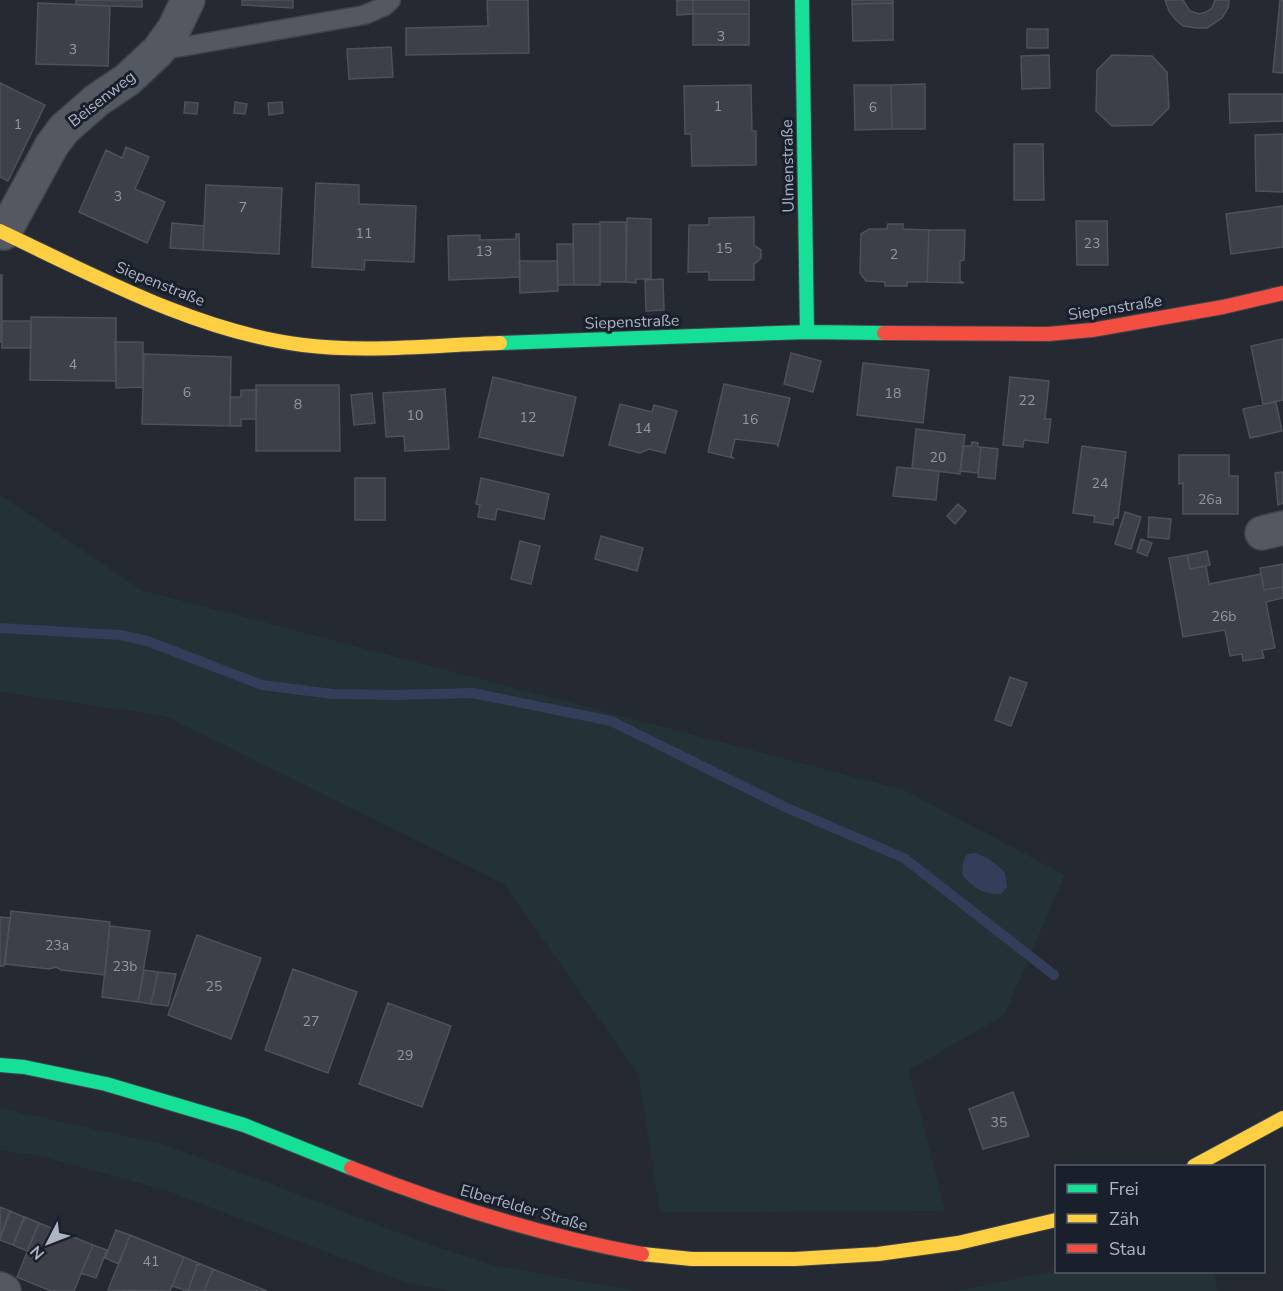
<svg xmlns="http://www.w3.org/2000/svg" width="1283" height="1291" viewBox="0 0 1283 1291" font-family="'Nunito Sans',sans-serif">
  <rect width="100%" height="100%" fill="#252931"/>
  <!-- green -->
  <path fill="#223236" d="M0 495 141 590 904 790 1065 875 1004 1015 909 1070 945 1211 660 1212 638 1074 504 884 165 716 0 692Z
    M0 1108 162 1144 279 1187 433 1246 494 1265 635 1291H449L405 1282 165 1190 40 1156 0 1150Z
    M1056 1270 1215 1272 1217 1291H956Z"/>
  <!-- water -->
  <path fill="#323e5a" d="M976 853 989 859 1005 872 1007 887 1001 894C982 894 975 889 962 875L963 862 967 854Z"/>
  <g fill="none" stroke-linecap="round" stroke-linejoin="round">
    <!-- stream -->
    <path stroke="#323e5a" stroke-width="10" d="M0 628 120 635 147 641 262 685 332 694 396 695 472 693 611 721 785 807 904 858 1054 975"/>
  </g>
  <!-- building -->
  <path fill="#3d4048" stroke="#4c515a" stroke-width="1.5" d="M76 0H142V7L76 5Z
    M242 0H293V8L242 5Z
    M487 0H528L529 53 406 55V28L488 26Z
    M677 0H693V14L677 15Z
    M693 0H749V14H693Z
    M852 0H893V3L852 4Z
    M1165 0H1183L1190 11 1199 14 1206 12 1212 8 1215 0H1229L1228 8 1222 18 1207 28H1196L1183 26 1175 19 1169 11Z
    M1280 0H1283V73L1273 72Z
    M38 3 110 6 108 66 36 64Z
    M893 3V40L853 41 852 4Z
    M693 14H749V45H693Z
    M1027 29H1048V48H1027Z
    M391 47 393 77 349 79 347 49Z
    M1049 55 1050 88 1022 89 1021 56Z
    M1112 55 1152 56 1167 72 1169 108 1152 125 1112 126 1096 111 1097 70Z
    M0 83 45 105 8 181 0 177Z
    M925 84V129H892L891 85Z
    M751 85 752 131H756V165L692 166 691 134H685L684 86Z
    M854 85H891L892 129 855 130Z
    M1229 94H1283V121L1230 123Z
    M185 102 198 103 197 114 184 113Z
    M235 102 247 104 245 114 234 113Z
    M282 102 283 113 269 115 268 103Z
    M1283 134V192L1256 191 1255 135Z
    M1014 144H1043L1044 200H1014Z
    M126 147 149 157 135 189 165 202 147 243 79 212 106 150 122 158Z
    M316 183 359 185V204L416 206 414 262 365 260 364 270 312 267Z
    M206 185 282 188 279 254 203 250Z
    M1283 206V247L1231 254 1226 214Z
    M754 217V245L761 250V258L756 263H754V280H709V272H688L689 225H709V218Z
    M627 218 651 219V279H636V283L626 282Z
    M1076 221H1107L1108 265H1077Z
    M600 222H626V282H600Z
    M172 223 204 226 203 250 170 248Z
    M573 224H600V285H574Z
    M888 224H903V229L929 230 927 282H907V286H885V282L866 281 860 273 861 234 869 229H887Z
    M929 230H965L964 260 960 261V281L964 283 927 282Z
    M516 234H519L520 277 449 280 448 236 480 235V240L516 239Z
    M557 244H573L574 285H558Z
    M519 261H557L558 291 520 293Z
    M0 275H2V342H0Z
    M663 279 664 310 646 311 645 280Z
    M31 317 116 318V381L30 380Z
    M2 321H31V348H2Z
    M1283 339V400L1263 404 1251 346Z
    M115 342H143V387L116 388Z
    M791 353 821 361 813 392 784 384Z
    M144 354 231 357 230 426 142 424Z
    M863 363 929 370 923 423 857 415Z
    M493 377 576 397 563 456 479 437Z
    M1010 377 1049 381 1045 419H1051L1048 443 1024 440 1023 447 1003 445Z
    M724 384 790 398 778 446 777 444 735 439 731 456 733 458 708 452Z
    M256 385H339L340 451H256Z
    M445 389 449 449 405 451 404 436 386 437 383 393Z
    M241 390H257L256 419H241V426H230V397H241Z
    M372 393 375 423 354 425 351 395Z
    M1276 402 1282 431 1250 438 1243 409Z
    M620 404 652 412 654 405 677 411 665 453 649 449 640 453 609 445Z
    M916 429 965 435 960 474 912 468Z
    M972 442 978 443V447H981L978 473 960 471 963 446H971Z
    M1082 446 1126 452 1118 518H1114L1113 525 1094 522 1095 516 1073 513Z
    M981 447 998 449 995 479 978 477Z
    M1179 455H1229V476H1238V514H1183V483L1179 484Z
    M897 467 939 471 936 500 893 496Z
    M1283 472V503L1278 505 1275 473Z
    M355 478H385V520H355Z
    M481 478 549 494 544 519 497 509 495 520 478 517 480 505 476 504Z
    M958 504 966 511 955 524 947 516Z
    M1125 512 1141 517 1131 549 1115 544Z
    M1149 517 1171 519 1169 539 1148 537Z
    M601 536 643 548 637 571 595 559Z
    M1141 539 1152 543 1147 556 1137 552Z
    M520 541 540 546 531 584 511 579Z
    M1207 551 1210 565 1190 569 1187 555Z
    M1187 555 1190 569 1206 566 1209 584 1261 574 1264 590 1283 587V598L1266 602 1275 648 1262 650 1264 658 1243 661 1242 654 1230 656 1225 630 1183 637 1169 558Z
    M1283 564V587L1264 590 1260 568Z
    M1010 677 1027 683 1011 726 995 720Z
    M11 911 110 922 105 975 61 970 56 967 49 969 5 964Z
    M0 917 10 918 4 966H0Z
    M110 926 150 931 138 1002 102 997Z
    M197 935 261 958 231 1039 168 1015Z
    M293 969 357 992 328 1073 265 1050Z
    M144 970 158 972 151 1004 138 1002Z
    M158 972 176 974 168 1006 151 1004Z
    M388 1003 451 1026 422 1107 359 1084Z
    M1013 1092 1029 1136 983 1149 969 1109Z
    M0 1207 10 1211 0 1237Z
    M10 1211 24 1217 13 1245 0 1240Z
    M25 1217 39 1223 27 1251 13 1245Z
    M39 1223 93 1245 74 1291H51L17 1277Z
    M116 1230 130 1235 119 1264 105 1258Z
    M130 1235 184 1257 170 1291 108 1290Z
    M93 1245 107 1250 96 1278 81 1273Z
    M184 1257 198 1263 188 1291 172 1286Z
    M198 1263 213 1269 204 1291H188Z
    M213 1269 267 1291H204Z"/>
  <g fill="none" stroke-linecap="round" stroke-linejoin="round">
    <!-- lane casing -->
    <g stroke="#41444b" stroke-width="21">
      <path id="lane" d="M158 51 364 15 385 6 391 0"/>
    </g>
    <!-- street casing -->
    <g stroke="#41444b" stroke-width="36">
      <path id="street" d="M4 233 52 145 64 129 97 100 127 80 158 51 174 29 188 0
        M1262 533 1283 528
        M0 1289 4 1291"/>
    </g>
    <!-- fast casing -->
    <g stroke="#41444b" stroke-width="16">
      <path id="fast" d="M802 0 807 332
        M500 343 807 332 884 333
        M0 1065 24 1067 106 1084 244 1125 351 1168"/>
    </g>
    <!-- slow casing -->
    <g stroke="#41444b" stroke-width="16">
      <path id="slow" d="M0 231C95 276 198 332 303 345 368 353 435 345 500 343
        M1194 1166 1283 1118
        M642 1254 692 1259H795L878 1254 958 1243 1056 1220"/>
    </g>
    <!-- jam casing -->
    <g stroke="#41444b" stroke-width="16">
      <path id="jam" d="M884 333 1048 334 1092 330 1223 307 1283 293
        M351 1168C445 1205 543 1236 642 1254"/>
    </g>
    <!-- lane -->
    <use href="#lane" stroke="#545860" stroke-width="18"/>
    <!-- street -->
    <use href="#street" stroke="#545860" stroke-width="33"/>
    <!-- fast -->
    <use href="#fast" stroke="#16e098" stroke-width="14"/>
    <!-- slow -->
    <use href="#slow" stroke="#ffcf43" stroke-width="14"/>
    <!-- jam -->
    <use href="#jam" stroke="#f24e42" stroke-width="14"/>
  </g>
  <g text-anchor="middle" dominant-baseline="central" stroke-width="6" stroke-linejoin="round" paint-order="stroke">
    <!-- number labels -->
    <g font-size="14" fill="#9197a5">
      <text x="721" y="36">3</text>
      <text x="73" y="49">3</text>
      <text x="718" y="106">1</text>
      <text x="873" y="107">6</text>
      <text x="18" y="124">1</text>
      <text x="118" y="196">3</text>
      <text x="243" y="207">7</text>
      <text x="364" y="233">11</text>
      <text x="1092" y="243">23</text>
      <text x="724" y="248">15</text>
      <text x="484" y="251">13</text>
      <text x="894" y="254">2</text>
      <text x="73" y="364">4</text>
      <text x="187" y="392">6</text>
      <text x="893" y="393">18</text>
      <text x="1027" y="400">22</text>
      <text x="298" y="404">8</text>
      <text x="415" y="415">10</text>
      <text x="528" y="417">12</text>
      <text x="750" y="419">16</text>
      <text x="643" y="428">14</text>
      <text x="938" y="457">20</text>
      <text x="1100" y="483">24</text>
      <text x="1210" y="499">26a</text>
      <text x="1224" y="616">26b</text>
      <text x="57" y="945">23a</text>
      <text x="125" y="966">23b</text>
      <text x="214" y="986">25</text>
      <text x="311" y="1021">27</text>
      <text x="405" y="1055">29</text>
      <text x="999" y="1122">35</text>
      <text x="151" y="1261">41</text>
    </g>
    <!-- street labels -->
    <g font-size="16" fill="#adb4c4" stroke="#191f2b">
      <text transform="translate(102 99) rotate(-38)">Beisenweg</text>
      <text transform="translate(788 166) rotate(-91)">Ulmenstraße</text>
      <text transform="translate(160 284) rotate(22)">Siepenstraße</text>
      <text transform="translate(1115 308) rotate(-9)">Siepenstraße</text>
      <text transform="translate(632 322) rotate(-2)">Siepenstraße</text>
      <text transform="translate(524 1208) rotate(16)">Elberfelder Straße</text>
    </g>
  </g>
  <!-- legend -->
  <rect x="1055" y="1165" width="210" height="108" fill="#191f2b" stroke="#545b68" stroke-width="1.5"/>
  <rect x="1067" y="1184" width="30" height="9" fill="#16e098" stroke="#545b68" stroke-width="1.5"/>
  <text x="1109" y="1195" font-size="18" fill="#adb4c4">Frei</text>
  <rect x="1067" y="1214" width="30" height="9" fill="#ffcf43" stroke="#545b68" stroke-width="1.5"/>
  <text x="1109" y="1225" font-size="18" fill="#adb4c4">Zäh</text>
  <rect x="1067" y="1244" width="30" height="9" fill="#f24e42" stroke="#545b68" stroke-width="1.5"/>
  <text x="1109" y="1255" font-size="18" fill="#adb4c4">Stau</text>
  <!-- north arrow -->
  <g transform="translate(48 1243) rotate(228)" stroke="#191f2b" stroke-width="4.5" paint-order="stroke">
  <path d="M0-4.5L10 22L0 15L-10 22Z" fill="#adb4c4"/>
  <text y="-9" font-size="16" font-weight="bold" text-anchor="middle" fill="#adb4c4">N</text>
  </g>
</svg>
